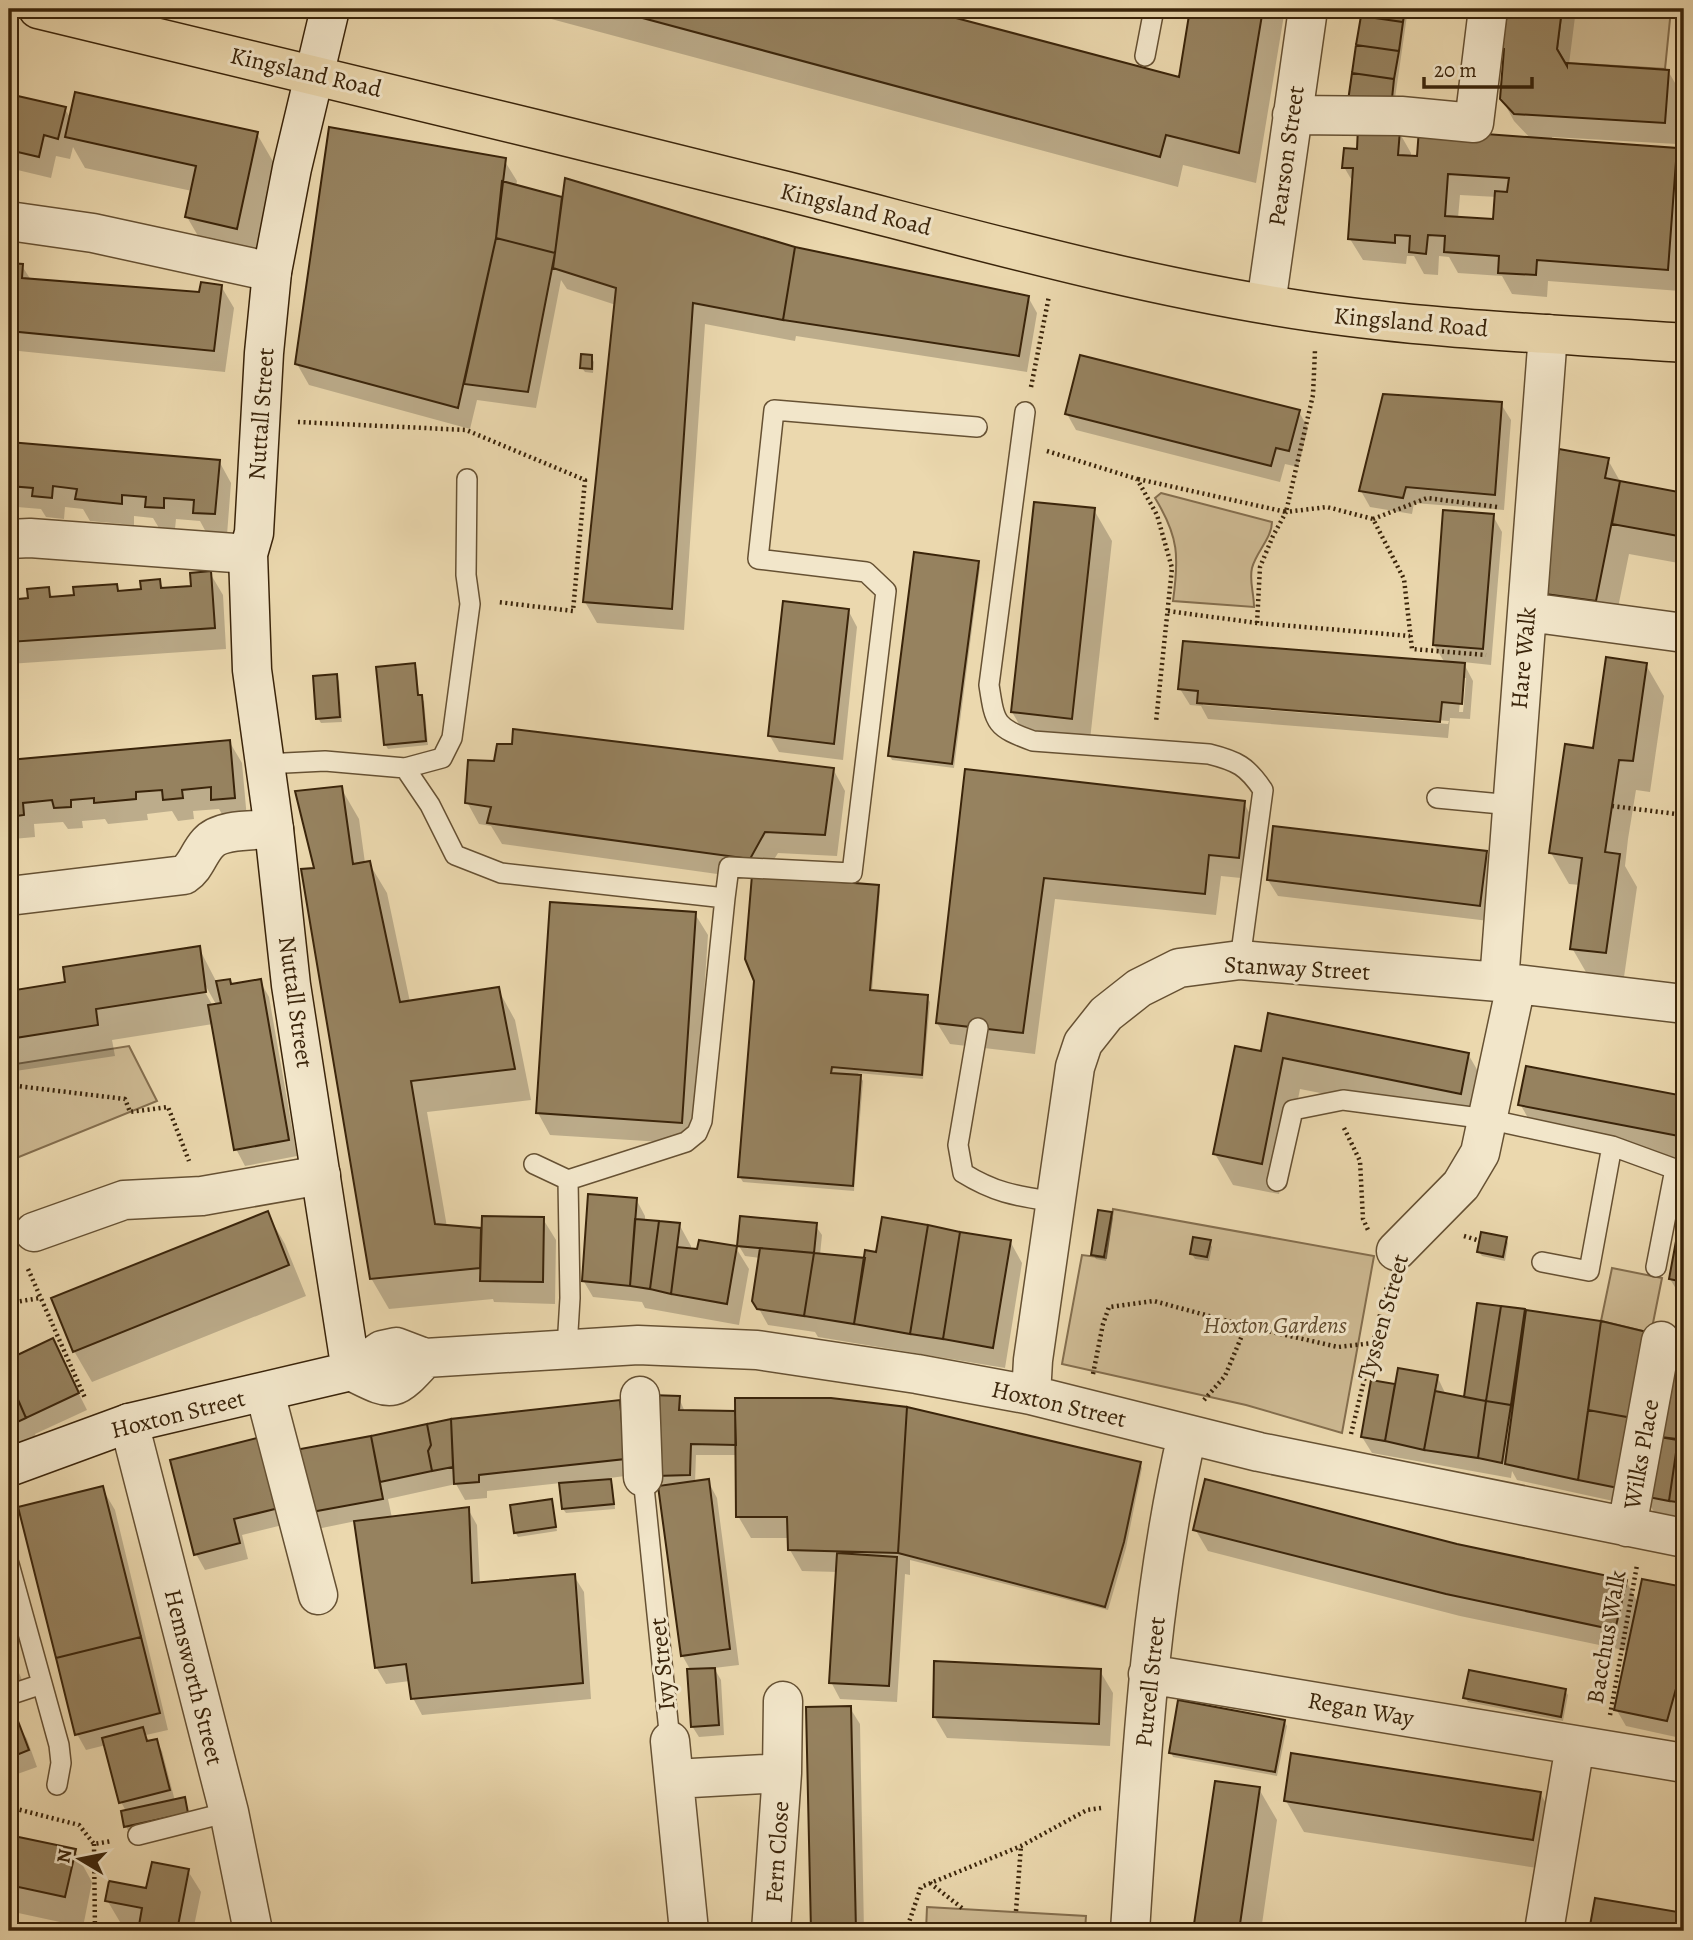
<svg xmlns="http://www.w3.org/2000/svg" width="1693" height="1940" viewBox="0 0 1693 1940" font-family="Alegreya,serif">
  <rect width="100%" height="100%" fill="#ebd8ae"/>
  <filter id="stains"><feTurbulence type="fractalNoise" baseFrequency=".00286" numOctaves="4"/><feColorMatrix values="0 0 0 0 .2 0 0 0 0 .09 0 0 0 0 .02 0 0 0 .5 -.17"/></filter>
  <radialGradient id="worn" r=".72"><stop offset=".6" stop-color="#630" stop-opacity="0"/><stop offset="1" stop-color="#630" stop-opacity=".3"/></radialGradient>
  <!-- green -->
  <path fill="#cdb992" stroke="#846e4e" stroke-width="2" d="M1562 9H1671L1665 69 1568 63 1567 66 1557 49Z
    M1161 493 1272 522C1272 538 1256 552 1252 568 1249 581 1254 593 1254 607L1173 601C1179 557 1179 537 1155 498Z
    M129 1046 157 1101 9 1161V1065Z
    M1113 1209 1374 1256 1342 1433 1246 1405 1062 1364 1082 1255 1106 1258Z
    M1612 1268 1662 1278 1651 1333 1601 1321Z
    M927 1907 1086 1916 1085 1931H926Z"/>
  <!-- shadow -->
  <path fill="#0003" fill-rule="evenodd" d="M514 9H915L1180 79 1191 9H1285L1256 183 1183 165 1178 187Z
    M1364 9H1408L1393 112 1350 101Z
    M1510 9H1576L1569 64 1668 71 1681 93 1677 144 1552 137V140L1676 149 1684 163V230L1680 291 1548 281 1547 297 1512 294 1502 276 1458 273 1449 257 1439 256 1438 275 1424 274 1414 256H1407L1406 264 1363 260 1350 239 1354 184 1344 167 1358 151 1399 132 1411 153V157L1531 139 1514 121 1502 99 1506 52 1503 48ZM1460 195 1497 197 1494 221 1458 218Z
    M9 96 65 109 71 119 257 134 275 165 254 259 205 248 187 217 192 191 85 168 73 147 70 159 56 156 51 178 9 168Z
    M504 160 517 181 516 187 561 199 564 204 1028 297 1037 313 1027 372 796 336 795 341 705 324 684 630 597 623 585 602 616 305 567 289 561 280 536 408 477 400 470 429 309 385 297 364Z
    M9 264 22 266 31 280 201 294 221 286 234 308 225 372 9 350Z
    M591 357 594 362 593 373 585 372 582 368Z
    M1501 404 1511 420 1504 510 1414 503 1412 514 1370 507 1361 491Z
    M1299 412 1308 428 1298 467 1285 464 1280 482 1076 430 1067 414Z
    M9 444 219 461 231 483 227 535 207 534 200 521 176 519 175 529 159 528 153 518 134 516V525L90 521 83 509 65 507 64 519 46 517 41 509 17 507 16 523 9 522Z
    M1608 460 1621 483 1684 495V564L1629 554 1613 632 1540 593Z
    M1094 510 1112 541 1089 749 1030 743 1012 712Z
    M1493 516 1502 532 1491 665 1463 662 1473 681 1470 719 1450 718 1448 738 1208 719 1201 706 1190 705 1180 689 1445 663 1434 645ZM1462 678H1466L1463 712H1459ZM1203 701 1449 721 1448 724 1203 705Z
    M978 563 980 567 954 768 892 760 890 756Z
    M210 573 223 595 226 649 9 664V601L30 600 48 589 53 598 76 596 116 586 120 593 143 591 159 581 164 589 192 587Z
    M848 610 857 627 843 760 779 752 770 736Z
    M414 664 417 669 419 697 424 701 428 745 388 749 385 744Z
    M1646 665 1664 696 1650 792 1636 790 1628 839 1625 866 1637 887 1623 984 1590 979 1572 948 1580 885 1569 884 1551 853 1594 750Z
    M336 676 339 681 342 722 321 723 318 718Z
    M229 741 242 763 247 819 226 821 219 809 193 811 194 819 178 821 172 811 147 814 148 820 108 824 105 819 82 821 83 828 68 829 63 822 34 824 35 837 13 839 9 831V762Z
    M833 769 845 791 837 856 778 853 763 877 878 886 880 891 872 992 927 997 930 1002 923 1079 858 1073 863 1081 854 1191 743 1182 740 1177 756 980 753 879 502 844 491 826 479 824 467 802Z
    M966 771 1244 803 1256 825 1251 879 1221 876 1216 915 1055 899 1035 1054 950 1044 937 1023Z
    M341 788 359 819 365 863H369L387 893 410 1002 498 989 515 1020 531 1100 427 1112 447 1227 483 1230 543 1219 556 1240 555 1304 494 1302 493 1299 389 1309 371 1278 317 870Z
    M1486 853 1495 869 1489 921 1278 896 1268 880Z
    M695 914 708 935 694 1144 550 1135 538 1113Z
    M199 948 217 983 229 981 232 986 260 981 269 997 297 1156 245 1166 236 1149 213 1024 112 1040 115 1056 9 1072V993L67 984ZM204 983 217 1006H213L201 985Z
    M1262 1053 1468 1054 1486 1085 1478 1124 1300 1089 1279 1194 1233 1185 1215 1154Z
    M1527 1068 1684 1098V1164L1538 1135 1520 1104Z
    M636 1199 645 1216V1221L679 1224 691 1246V1250L736 1248 749 1269 739 1325 645 1308 642 1302 593 1297 583 1280Z
    M1684 1208V1302L1670 1279Z
    M267 1213 285 1244 306 1296 92 1382 74 1351Z
    M1110 1214 1113 1218 1106 1261 1096 1259 1093 1254Z
    M815 1225 822 1235 820 1255 866 1260 877 1254 1010 1241 1022 1263 1005 1368 818 1337 815 1332 768 1325 754 1300 760 1258 745 1256 739 1246Z
    M1506 1238 1508 1243 1505 1261 1482 1256 1479 1252Z
    M1209 1242 1212 1247 1209 1261 1195 1259 1192 1254Z
    M1479 1305 1601 1323 1636 1506 1517 1480 1512 1471 1511 1478 1372 1453 1362 1437 1372 1382 1396 1386 1437 1376 1446 1395 1466 1399Z
    M1675 1334 1684 1335V1507L1679 1506 1678 1516 1654 1512 1645 1496Z
    M52 1340 87 1410 35 1434 37 1440 9 1453V1361Z
    M679 1398 685 1412H734L737 1417 1140 1463 1142 1468 1126 1548 1108 1610 910 1560V1575L905 1574 897 1702 840 1699 831 1682 838 1572 802 1571 790 1550 789 1538H751L738 1516 737 1455H696L695 1483 708 1481 717 1498 739 1665 714 1668 721 1680 724 1735 699 1737 692 1726 691 1671 682 1655 665 1487 658 1475Z
    M619 1402 628 1418 634 1475 609 1478 613 1485 615 1509 566 1513 563 1509 561 1483 487 1491V1498L465 1500 456 1484 388 1499 392 1518 468 1509 477 1525 480 1584 574 1576 584 1592 591 1699 422 1715 413 1698 410 1681 386 1684 376 1667 356 1521 317 1529 297 1451 451 1421Z
    M265 1438 291 1523 242 1535 248 1559 205 1570 196 1554Z
    M102 1488 115 1510 168 1730 146 1735 149 1743 156 1741 162 1751 175 1801 184 1799 190 1818 128 1831 126 1826V1811L121 1802 106 1745 86 1750 77 1734Z
    M551 1501 557 1531 518 1537 515 1532Z
    M1195 1529 1456 1546 1626 1581 1638 1603 1643 1581 1684 1588V1708L1676 1737 1626 1726 1616 1709 1628 1651 1460 1616 1208 1551Z
    M9 1649 22 1680 9 1686Z
    M1100 1671 1113 1693 1110 1746 947 1738 934 1716Z
    M1565 1691 1568 1695 1563 1721 1468 1702 1465 1697Z
    M808 1708H850L860 1724 864 1931H813Z
    M1284 1721 1287 1726 1277 1776 1173 1757 1171 1752Z
    M17 1723 27 1739 37 1767 9 1777V1726Z
    M1216 1783 1259 1789 1277 1820 1261 1931H1195Z
    M1540 1793 1558 1824 1550 1870 1304 1832 1286 1801Z
    M9 1837 75 1851 92 1882 83 1927 9 1911Z
    M188 1871 201 1892 193 1931H139L140 1926 120 1922 107 1900 148 1890Z
    M1596 1900 1684 1915V1931H1591Z"/>
  <!-- building -->
  <path fill="#96825f" stroke="#3a240a" stroke-width="2" fill-rule="evenodd" d="M609 9H922L1179 77 1190 9H1263L1239 153 1166 135 1160 157Z
    M1362 9H1405L1403 22 1361 16Z
    M1508 9H1562L1557 49 1567 66V63L1669 70 1665 123 1514 114 1500 99 1504 49 1501 48Z
    M1361 16 1403 22 1399 51 1356 45Z
    M1356 45 1399 51 1394 79 1352 73Z
    M1352 73 1394 79 1391 108 1348 101Z
    M75 92 258 132 237 229 185 217 196 166 65 137Z
    M9 94 66 107 58 139 44 135 39 157 9 150Z
    M329 127 506 158 496 238 458 408 295 364Z
    M1358 127 1400 130 1398 155 1417 156 1419 129 1677 148 1668 270 1537 260 1536 275 1498 273 1499 256 1444 252 1445 236 1428 235 1426 254 1409 252 1410 236 1395 235V243L1348 239 1353 168H1342L1344 148 1357 149ZM1448 174 1509 178 1507 192 1495 191 1493 219 1445 216Z
    M565 178 795 247 783 320 693 303 672 609 583 602 616 288 553 268Z
    M502 181 562 197 555 253 496 238Z
    M496 238 555 253 528 392 464 384Z
    M795 247 1029 296 1019 356 783 320Z
    M9 263 23 264 22 278 199 292 201 282 222 285 214 351 9 331Z
    M581 354 592 355V369L580 368Z
    M1080 355 1300 410 1289 451 1276 448 1271 466 1065 414Z
    M1383 394 1502 402 1495 495 1406 487 1403 498 1359 491Z
    M9 442 220 460 215 514 193 513 194 500 164 498V508L145 507 146 497 122 495V504L75 499 77 489 53 486 52 498 32 496 33 488 9 486Z
    M1559 449 1609 458 1605 478 1620 481 1596 601 1538 593 1542 543Z
    M1620 481 1684 493V537L1612 524Z
    M1034 502 1095 508 1072 719 1011 712Z
    M1443 510 1494 514 1483 649 1433 645Z
    M914 552 979 561 952 764 888 756Z
    M211 571 215 628 9 642V600L28 598 27 589 49 587 50 597 74 595 73 587 117 584 118 591 141 589 140 581 160 579 161 588 191 586 190 573Z
    M783 601 849 609 834 744 768 736Z
    M1183 641 1465 663 1462 704 1442 702 1440 722 1197 703 1198 691 1178 689Z
    M1606 657 1647 663 1633 761 1619 760 1605 852 1620 854 1606 953 1570 949 1582 858 1549 853 1565 744 1593 748Z
    M415 663 418 695H422L426 741 384 745 376 667Z
    M337 674 340 717 316 719 313 676Z
    M513 729 834 768 825 835 765 832 750 859 487 823 491 807 465 803 468 760 494 761 497 744H512Z
    M230 740 235 798 211 800V787L182 790 183 798 163 800 162 790 136 792V799L94 803V798L71 800V807L54 808 52 800 23 803 24 815 9 817V760Z
    M965 769 1245 801 1239 858 1209 855 1205 894 1044 878 1023 1033 936 1023Z
    M342 786 353 864 370 861 400 1002 499 987 515 1069 411 1081 435 1224 481 1228 480 1268 370 1279 301 869 314 868 295 791Z
    M1273 826 1487 851 1480 906 1267 880Z
    M752 875 879 885 870 990 928 995 922 1075 832 1067 831 1073 861 1075 853 1186 738 1177 754 981 745 959Z
    M550 902 696 912 682 1123 536 1113Z
    M200 946 206 992 96 1009 98 1025 9 1039V991L65 982 63 967Z
    M230 979 231 984 261 979 289 1140 234 1150 208 1005 221 1003 216 981Z
    M1268 1013 1469 1053 1461 1094 1283 1058 1262 1164 1213 1154 1235 1046 1261 1051Z
    M1526 1066 1684 1096V1137L1518 1105Z
    M588 1194 637 1198 630 1286 582 1281Z
    M1684 1198V1282L1669 1279Z
    M1098 1210 1112 1212 1104 1257 1091 1255Z
    M268 1211 289 1265 73 1352 51 1298Z
    M482 1216 544 1217 543 1282 480 1281Z
    M740 1216 817 1223 814 1253 737 1246Z
    M882 1217 928 1225 910 1334 854 1324 865 1250 876 1252Z
    M635 1219 659 1221 650 1289 630 1286Z
    M659 1221 680 1223 671 1294 650 1289Z
    M928 1225 960 1232 943 1339 910 1334Z
    M960 1232 1011 1240 993 1348 943 1339Z
    M1481 1232 1507 1237 1503 1257 1477 1252Z
    M1193 1237 1211 1240 1207 1257 1190 1254Z
    M699 1240 737 1246 727 1304 671 1294 677 1247 697 1249Z
    M760 1248 814 1253 804 1316 757 1309 752 1301Z
    M814 1253 865 1258 854 1324 804 1316Z
    M1477 1303 1501 1306 1486 1401 1464 1397Z
    M1501 1306 1525 1309 1511 1405 1486 1401Z
    M1526 1310 1601 1321 1578 1480 1505 1464Z
    M1601 1321 1651 1333 1638 1419 1588 1410Z
    M1673 1332 1684 1334V1441L1653 1436Z
    M53 1338 79 1393 26 1418 9 1379V1359Z
    M1398 1368 1438 1375 1424 1450 1385 1441Z
    M9 1379 26 1418 9 1426Z
    M1371 1380 1395 1384 1385 1441 1361 1437Z
    M1435 1391 1486 1401 1478 1458 1424 1450Z
    M650 1395 680 1396 679 1410 735 1411 736 1445 691 1444 690 1475 656 1476Z
    M735 1398H831L907 1407 898 1553 788 1550 787 1517H736Z
    M620 1400 625 1459 479 1475V1482L454 1484 451 1419Z
    M1486 1401 1511 1405 1502 1463 1478 1458Z
    M907 1407 1141 1462 1124 1542 1105 1607 898 1553Z
    M1588 1410 1638 1419 1628 1490 1578 1480Z
    M451 1419 453 1467 432 1471 428 1451 431 1445 427 1424Z
    M427 1424 431 1445 428 1451 432 1471 380 1482 371 1436Z
    M265 1436 283 1507 234 1519 240 1543 194 1555 170 1460Z
    M371 1436 383 1499 306 1513 295 1450Z
    M1653 1436 1678 1439 1669 1501 1643 1496Z
    M1678 1439 1684 1441V1503L1669 1501Z
    M611 1479 614 1504 562 1509 559 1483Z
    M709 1479 730 1649 681 1656 658 1486Z
    M1205 1479 1457 1544 1627 1580 1615 1630 1446 1594 1193 1530Z
    M103 1486 141 1637 56 1658 18 1507Z
    M552 1499 556 1527 514 1533 510 1505Z
    M469 1507 472 1583 575 1574 583 1683 411 1699 406 1664 375 1668 354 1521Z
    M837 1553 897 1557 889 1686 829 1683Z
    M1642 1579 1684 1587V1660L1667 1721 1614 1710Z
    M141 1637 160 1713 75 1735 56 1658Z
    M9 1649 17 1669 9 1673Z
    M934 1661 1101 1669 1099 1724 933 1717Z
    M715 1668 719 1725 691 1727 687 1669Z
    M1469 1670 1566 1689 1561 1717 1463 1698Z
    M1178 1700 1285 1720 1275 1772 1169 1753Z
    M851 1706 856 1931H811L806 1707Z
    M18 1721 29 1750 9 1758V1725Z
    M143 1727 147 1741 157 1739 170 1790 119 1803 102 1738Z
    M1291 1753 1541 1792 1533 1840 1284 1801Z
    M1215 1781 1260 1787 1239 1931H1193Z
    M185 1797 188 1813 124 1827 121 1811Z
    M9 1835 76 1849 65 1897 9 1885Z
    M152 1862 189 1869 177 1931H138L142 1908 105 1901 109 1881 146 1888Z
    M1595 1898 1684 1913V1931H1589Z"/>
  <g fill="none" stroke-linecap="round" stroke-linejoin="round">
    <!-- lane casing -->
    <g stroke="#665133" stroke-width="22">
      <path id="lane" d="M1145 56 1154 9
        M1025 412 989 685C995 724 995 727 1033 741L1209 754C1237 761 1247 766 1263 790L1240 960
        M265 764 325 761 405 768 442 758 452 738 470 604 466 575 467 479
        M405 768 430 805 455 855 501 873 725 898 702 1121 697 1133 686 1142 568 1180 570 1298 567 1348
        M1437 798 1512 805
        M725 898 729 867 852 873 886 591 866 572 758 559 774 410 977 427
        M978 1028 958 1145 963 1173C997 1194 1018 1196 1056 1202
        M534 1164 568 1180
        M1277 1181 1293 1110 1343 1100 1487 1119 1612 1146 1675 1169 1656 1267
        M1542 1262 1589 1271 1612 1146
        M643 1477 670 1741
        M9 1564 59 1745 61 1763 57 1785
        M9 1695 42 1684
        M138 1835 229 1812"/>
    </g>
    <!-- street casing -->
    <g stroke="#665133" stroke-width="41">
      <path id="street" d="M1292 115 1401 116 1474 123 1488 9
        M9 221 93 233 272 272
        M1266 304 1308 9
        M9 539 30 538 248 554
        M1528 612 1684 633
        M9 896 184 875C196 867 198 854 208 843 221 828 255 831 274 829
        M1499 982 1548 334
        M34 1232 124 1200 202 1196 321 1175
        M1396 1251 1461 1185 1480 1153 1516 985
        M351 1371 382 1350 396 1347 425 1358 638 1345 757 1350 917 1374 1031 1395 1259 1452 1684 1538
        M351 1371C394 1392 392 1394 425 1358
        M265 1393 318 1595
        M1031 1395 1033 1360 1075 1067 1083 1043 1106 1014 1139 988 1179 968 1240 960 1499 982 1684 1004
        M640 1396 643 1477
        M129 1423 229 1812 253 1931
        M1627 1527 1661 1341
        M1148 1674 1684 1763
        M670 1741 689 1931
        M674 1779 782 1773
        M771 1931 782 1773 783 1701
        M1130 1931C1141 1765 1149 1598 1187 1435
        M1544 1931 1575 1745"/>
    </g>
    <!-- secondary casing -->
    <g stroke="#3a240a" stroke-width="41">
      <path id="secondary" d="M9 1467 129 1423 351 1371 291 985 274 829 252 670 248 554 254 533 264 353 272 272 292 168 330 9"/>
    </g>
    <!-- highway casing -->
    <g stroke="#3a240a" stroke-width="41">
      <path id="highway" d="M38 9C288 68 537 129 786 191 960 235 1135 286 1313 312 1436 330 1561 334 1684 343"/>
    </g>
    <!-- path -->
    <path stroke="#3a240a" stroke-width="4.5" stroke-dasharray="2 3.5" stroke-linecap="butt" d="M1031 387 1049 296
      M298 422 466 430 585 480 573 611 498 602
      M1047 451 1137 479 1157 515 1172 568 1156 722
      M1138 479 1286 512 1313 395 1315 350
      M1373 519 1427 498 1497 507
      M1168 611 1257 623 1410 636
      M1257 623 1260 567 1273 536 1286 512 1327 507 1373 519 1404 579 1412 649 1486 655
      M1612 806 1684 815
      M9 1085 125 1099 130 1112 168 1107 189 1161
      M1344 1128 1360 1161 1363 1219 1368 1230
      M1464 1236 1477 1240
      M28 1269 85 1398
      M9 1303 40 1298
      M1093 1374 1103 1324 1109 1307 1154 1301 1246 1326
      M1204 1400 1225 1376 1246 1326 1338 1347 1373 1343
      M1351 1434 1387 1286
      M1610 1715 1637 1565
      M9 1807 79 1825 94 1844 112 1841
      M94 1844 95 1931
      M930 1883 962 1908
      M1016 1911 1021 1846
      M906 1931 921 1887 1021 1846 1087 1810 1101 1808"/>
    <!-- lane -->
    <use href="#lane" stroke="#f2e6ca" stroke-width="19"/>
    <!-- street -->
    <use href="#street" stroke="#f2e6ca" stroke-width="38"/>
    <!-- secondary -->
    <use href="#secondary" stroke="#f2e6ca" stroke-width="38"/>
    <!-- highway -->
    <use href="#highway" stroke="#ebd8ae" stroke-width="38"/>
  </g>
  <g text-anchor="middle" dominant-baseline="central" stroke-width="6" stroke-linejoin="round" paint-order="stroke">
    <!-- street labels -->
    <g font-size="24" fill="#3a240a" stroke="#f2e6ca">
      <text transform="translate(306 72) rotate(13)">Kingsland Road</text>
      <text transform="translate(1286 156) rotate(-82)">Pearson Street</text>
      <text transform="translate(856 209) rotate(14)">Kingsland Road</text>
      <text transform="translate(1411 322) rotate(5)">Kingsland Road</text>
      <text transform="translate(261 414) rotate(-86)">Nuttall Street</text>
      <text transform="translate(1523 658) rotate(-85)">Hare Walk</text>
      <text transform="translate(1297 968) rotate(3)">Stanway Street</text>
      <text transform="translate(296 1002) rotate(82)">Nuttall Street</text>
      <text transform="translate(1383 1317) rotate(-74)">Tyssen Street</text>
      <text transform="translate(1059 1404) rotate(13)">Hoxton Street</text>
      <text transform="translate(178 1414) rotate(-14)">Hoxton Street</text>
      <text transform="translate(1641 1454) rotate(-80)">Wilks Place</text>
      <text transform="translate(1606 1637) rotate(-80)">Bacchus Walk</text>
      <text transform="translate(662 1664) rotate(-96)">Ivy Street</text>
      <text transform="translate(194 1677) rotate(76)">Hemsworth Street</text>
      <text transform="translate(1150 1682) rotate(-84)">Purcell Street</text>
      <text transform="translate(1361 1709) rotate(10)">Regan Way</text>
      <text transform="translate(777 1852) rotate(-86)">Fern Close</text>
    </g>
    <!-- park labels -->
    <g font-size="24" font-style="italic" fill="#5f492c" stroke="#f2e6ca">
      <text x="1275" y="1325">Hoxton Gardens</text>
    </g>
  </g>
  <!-- margin -->
  <rect width="1693" height="1940" fill="none" stroke="#ebd8ae" stroke-width="35"/>
  <rect x="10" y="10" width="1672" height="1919" fill="none" stroke="#3a240a" stroke-width="3.5"/>
  <rect x="18" y="18" width="1658" height="1905" fill="none" stroke="#3a240a" stroke-width="2"/>
  <!-- north arrow -->
  <g transform="translate(80 1859) rotate(280)" stroke="#f2e6ca" stroke-width="5" paint-order="stroke">
  <path d="M0-5L12 26L0 18L-12 26Z" fill="#3a240a"/>
  <text y="-10" font-size="19" font-weight="bold" text-anchor="middle" fill="#3a240a">N</text>
  </g>
  <!-- scale -->
  <path d="M1424 77v10h108v-10" fill="none" stroke="#3a240a" stroke-width="3.5"/>
  <text x="1434" y="77" font-size="21" fill="#3a240a" stroke="#f2e6ca" stroke-width="5" paint-order="stroke">20 m</text>
  <rect width="100%" height="100%" filter="url(#stains)"/>
  <rect width="100%" height="100%" fill="url(#worn)"/>
</svg>
